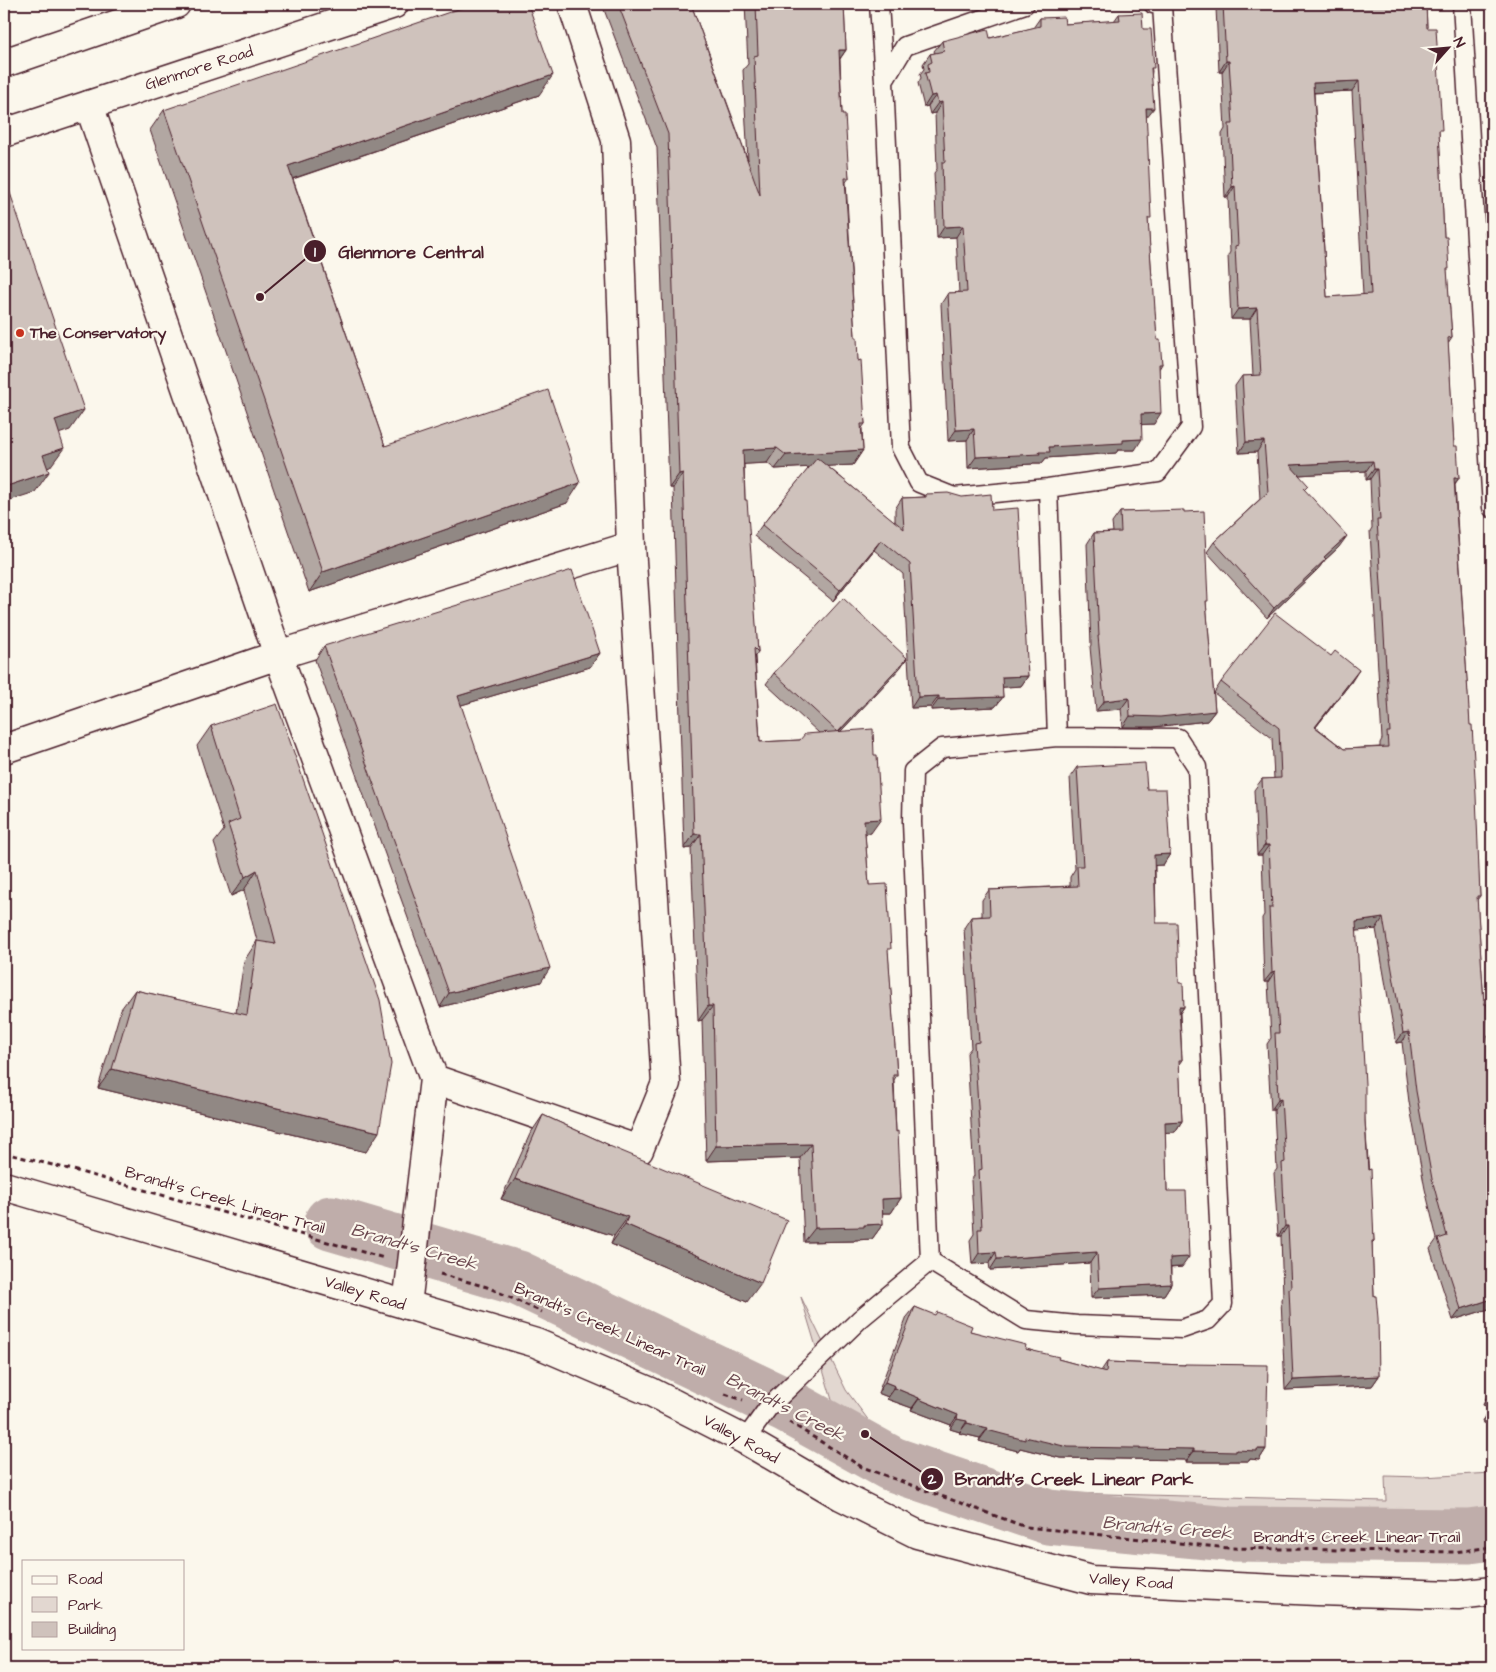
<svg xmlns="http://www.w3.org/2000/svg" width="1496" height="1672" viewBox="0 0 1496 1672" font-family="'Architects Daughter',sans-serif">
  <rect width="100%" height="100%" fill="#fbf7ec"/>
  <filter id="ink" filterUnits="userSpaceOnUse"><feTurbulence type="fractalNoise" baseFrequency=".02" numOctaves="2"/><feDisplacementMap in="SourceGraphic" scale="10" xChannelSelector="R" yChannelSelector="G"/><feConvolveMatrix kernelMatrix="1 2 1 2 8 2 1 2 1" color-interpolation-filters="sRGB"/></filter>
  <g filter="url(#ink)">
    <!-- green -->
    <path fill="#e2d7d0" stroke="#967b7e" d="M801 1297 846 1390 872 1425 902 1443 934 1459 965 1471 999 1481 1031 1488 1066 1493 1386 1501 1385 1476 1423 1477 1492 1473V1556L1448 1559 1406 1558 1088 1540 1045 1534 1004 1526 964 1515 889 1489 854 1473Z"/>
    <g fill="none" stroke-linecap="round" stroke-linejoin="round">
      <!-- river -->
      <path stroke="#bfadaa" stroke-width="55" d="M331 1223 518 1278 787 1406 892 1464 1048 1517 1229 1534 1469 1536 1492 1533"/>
      <!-- service casing -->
      <g stroke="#4a1f2b" stroke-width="21">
        <path id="service" d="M879 4 884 81
          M1025 4 905 46 884 81 901 448 919 483 954 497 1048 488 1158 472 1191 427 1162 6 1153 4
          M1462 4 1492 508
          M1048 488 1057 737
          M745 1440 768 1408 860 1319 930 1261 912 822 913 771 942 748 1057 737 1178 738 1197 767 1223 1304 1208 1320 1182 1329 1077 1325 1026 1320 930 1261"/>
      </g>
      <!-- minor casing -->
      <g stroke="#4a1f2b" stroke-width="31">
        <path id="minor" d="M4 749 278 655 89 105
          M434 1079 639 1150 666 1083 631 546 616 140 572 4
          M407 1305 434 1079 278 655 631 546"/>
      </g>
      <!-- tertiary casing -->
      <g stroke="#4a1f2b" stroke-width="31">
        <path id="tertiary" d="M4 1186 536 1343 651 1392 745 1440 841 1496 917 1534 1091 1580 1317 1591 1458 1595 1492 1591"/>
      </g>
      <!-- secondary casing -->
      <g stroke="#4a1f2b" stroke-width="31">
        <path id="secondary" d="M4 63 176 4
          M4 133 394 4"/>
      </g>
      <!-- path -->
      <path stroke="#4a1f2b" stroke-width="3" stroke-dasharray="5 4" stroke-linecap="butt" d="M4 1153 77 1171 384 1258
        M440 1274 487 1287 542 1312
        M725 1394 743 1400
        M789 1422 862 1467 1026 1527 1228 1548 1454 1552 1492 1547"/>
      <!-- service -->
      <use href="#service" stroke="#fbf7ec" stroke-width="18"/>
      <!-- minor -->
      <use href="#minor" stroke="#fbf7ec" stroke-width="28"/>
      <!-- tertiary -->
      <use href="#tertiary" stroke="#fbf7ec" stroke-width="28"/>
      <!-- secondary -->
      <use href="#secondary" stroke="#fbf7ec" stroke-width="28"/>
    </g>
    <!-- wall -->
    <path fill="#b2a7a2" stroke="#4a1f2b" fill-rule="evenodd" d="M606 4H691L748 160 743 70 748 64 745 4H844L846 50 840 59 842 115 849 178 846 182 855 337 858 361 865 424 862 428 863 450 853 465 827 466 895 522V509L902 498 924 497 926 494 992 510 1028 676 1021 686 1002 687 1003 697 995 707 931 710V707L911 708 903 574 874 550 833 601 754 536 762 525 810 467 775 469 767 463 744 464 745 500 758 652 755 656 760 742 800 740 819 733 766 684 774 673 907 658 900 668 841 731 871 833 865 834 869 885 888 953 897 1075 894 1080 896 1132 901 1198 891 1213H882L883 1224 872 1239 855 1240 854 1241 804 1242 800 1158 706 1161 702 1020 698 1021 691 848 684 849 673 488H669L657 148 603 7Z
      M1218 4H1426L1427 28 1439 133 1444 237 1452 337 1448 343 1454 446 1459 478 1455 484 1480 896 1477 900 1484 1004 1492 1058V1308L1453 1320 1430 1249 1437 1239 1425 1189 1409 1102 1402 1042 1396 1043 1376 929 1356 931 1365 1121 1374 1241 1372 1243 1374 1296 1379 1376 1372 1386 1285 1390 1281 1299 1283 1296 1281 1236H1278L1274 1173 1277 1169 1274 1110H1271L1267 1044 1271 1038 1268 982H1264L1262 918 1264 915 1262 855H1257L1254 790 1262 779H1274L1272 738 1214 693 1221 682 1352 681 1316 727 1344 749 1380 747V743L1382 739 1370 531 1372 528 1370 479 1366 480V471L1298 475 1304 490 1339 547 1325 560 1318 569 1267 618 1207 552 1214 542 1260 499 1257 452 1239 453 1235 386 1242 376H1253L1250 319H1231L1228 256 1230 252 1228 197H1225L1222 134 1225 129 1222 72H1219L1216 8ZM1352 91 1363 295 1327 297 1314 93Z
      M1119 14 1143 29 1152 71 1146 118 1148 222 1152 279 1157 340 1162 364 1159 369 1154 424H1142L1135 450H1118L1116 453 1046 458 1042 463H1033L1032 464 968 468 967 440 948 441 941 304 948 293H959L956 237 937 238 934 173 937 169 935 113 930 114 928 106 924 107 918 83 921 78 920 74 924 69 923 64 930 54 935 53 934 51 942 41 990 38 1033 28 1040 18 1065 24 1114 21Z
      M539 95 293 179 385 446 567 503 309 592 150 130 164 110Z
      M1120 512H1184L1206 602 1215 711 1207 721 1153 727H1123L1121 709 1096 711 1090 647 1091 645 1087 544 1094 533 1113 532 1112 523Z
      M324 646 600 653 590 667 461 705 541 982 440 1007 315 660Z
      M211 726 366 1152 98 1088 121 1009 135 990 236 1013 244 961 257 941 244 890 231 896 214 843 224 830 197 746Z
      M1077 767 1147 789 1170 854 1163 865H1155L1156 923 1179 983 1184 1007 1180 1013 1182 1060 1179 1064 1182 1121 1175 1132H1165L1167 1191 1182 1267 1171 1268V1284L1164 1295 1091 1298 1090 1263 990 1270 989 1263 972 1264 970 1240 974 1234 971 1180 974 1176 967 1053 971 1048 964 928 971 917 982 916V900L989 890 1070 886V877L1075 869 1070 777Z
      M543 1115 609 1145 747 1302 611 1244 614 1236 501 1199 530 1134Z
      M915 1307 970 1331 1058 1359 1101 1371 1107 1362 1184 1365 1185 1364 1266 1449 1259 1460 1250 1459 1249 1461H1230L1229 1462H1186L1187 1460 1060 1458 1020 1448 1018 1451 979 1441 980 1438 959 1433 960 1432 950 1429 951 1425 911 1410 912 1408 887 1399 888 1397 878 1393 907 1317Z
      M1492 1384V1426L1482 1422 1489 1407 1483 1405Z"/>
    <!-- shaded-wall -->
    <path fill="#918884" stroke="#4a1f2b" d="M839 50H846L836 64Z
      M1226 61H1229L1222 72H1219Z
      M553 75 539 95 274 185 288 166Z
      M1359 81 1352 91 1305 93 1313 83Z
      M936 95 928 106 924 107 931 96Z
      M942 102 935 113 930 114 938 103Z
      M1146 108H1154L1146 118Z
      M1235 186 1228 197H1225L1232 187Z
      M963 226 956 237 937 238 944 227Z
      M1257 308 1250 319H1231L1238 309Z
      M84 410 70 430 41 440 55 420Z
      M1161 413 1154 424 1134 425 1141 414Z
      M974 429 967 440 948 441 956 430Z
      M1142 439 1135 450H1118L1116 453 1046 458 1042 463H1033L1032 464 968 468 976 457 1039 452 1049 447 1123 440Z
      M1264 441 1257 452 1239 453 1246 442Z
      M64 448 50 467 29 474 43 455Z
      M777 448 767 463 733 465 743 450Z
      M863 450 853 465 775 469 786 455Z
      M1373 461 1366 471 1282 476 1290 465Z
      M1374 469H1377L1370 479 1366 480Z
      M49 472 35 492 4 502V487Z
      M683 473 673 488H669L679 474Z
      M1454 478H1459L1451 488Z
      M580 483 567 503 309 592 323 572Z
      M1347 536 1339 547 1325 560 1318 569 1267 618 1274 608 1324 557Z
      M881 540 874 550 833 601 840 590Z
      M600 653 590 667 448 709 458 696Z
      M907 658 900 668 830 743 838 732Z
      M1359 670 1352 681 1308 737 1315 727Z
      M1028 676 1021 686 994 688 1002 677Z
      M939 696 931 707 911 708 918 697Z
      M1003 697 995 707 931 710 939 699Z
      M1129 698 1121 709 1096 711 1104 701Z
      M1215 711 1207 721 1153 727H1123L1130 716Z
      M881 819 871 833 854 834 864 820Z
      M694 834H701L691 848 684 849Z
      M1265 845H1269L1262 855H1257Z
      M1170 854 1163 865 1147 866 1154 855Z
      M257 870 244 890 231 896 245 877Z
      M1383 918 1376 929 1348 932 1356 922Z
      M550 968 541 982 440 1007 449 993Z
      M1275 971 1268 982H1264L1272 972Z
      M708 1006H713L702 1020 698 1021Z
      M1179 1007H1184L1176 1018Z
      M1409 1032 1402 1042 1396 1043 1403 1033Z
      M112 1069 379 1132 366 1152 98 1088Z
      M1281 1099 1274 1110H1271L1278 1100Z
      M1182 1121 1175 1132 1157 1133 1165 1122Z
      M811 1144 800 1158 706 1161 716 1146Z
      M515 1179 628 1217 614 1236 501 1199Z
      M901 1198 891 1213H871L882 1199Z
      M625 1224 761 1283 747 1302 611 1244Z
      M883 1224 872 1239 855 1240 854 1241 804 1242 815 1228Z
      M1285 1226H1288L1281 1236H1278Z
      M996 1252 989 1263 972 1264 979 1253Z
      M1097 1252 1090 1263 990 1270 997 1259Z
      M1189 1257 1182 1267 1163 1268 1170 1258Z
      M1171 1284 1164 1295 1091 1298 1099 1288Z
      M1492 1299V1308L1453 1320 1461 1309Z
      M1379 1376 1372 1386 1285 1390 1293 1380Z
      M885 1382 895 1386 888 1397 878 1393Z
      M895 1388 919 1398 912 1408 887 1399Z
      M1491 1394 1492 1395V1402L1489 1407 1483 1405Z
      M919 1399 958 1415 951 1425 911 1410Z
      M1490 1411 1492 1412V1426L1482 1422Z
      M957 1419 967 1421 960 1432 950 1429Z
      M967 1423 988 1428 980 1438 959 1433Z
      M987 1430 1025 1437 1194 1449 1187 1460 1060 1458 1020 1448 1018 1451 979 1441Z
      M1257 1449H1266L1259 1460 1250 1459 1249 1461H1230L1229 1462H1186L1194 1451Z"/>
    <!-- building -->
    <path fill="#cfc2bc" stroke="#4a1f2b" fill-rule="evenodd" d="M473 4H528L553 75 288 166 385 446 548 390 580 483 323 572 164 110Z
      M618 4H691L760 195 754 56 758 55 756 4H844L846 50H839L842 115H845L849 178H845L855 337H857L858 361 861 360 865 424H861L863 450 786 455 777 448 743 450 745 500H747L758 652 754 648 760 742 800 740 805 734 873 729 874 755H877L881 819 864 820 869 885 887 884 891 949H888L897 1075H893L896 1132 898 1131 901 1198 882 1199 883 1224 864 1225V1227L815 1228 811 1144 716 1146 713 1006H708L701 834H694L683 473 679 474 668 134Z
      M1223 4H1426L1427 28H1436L1442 130H1439L1444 237H1447L1449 269H1447L1452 337 1448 338 1454 446H1457L1459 478H1454L1470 725H1472L1476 795 1480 896H1477L1484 1004H1487L1491 1035 1488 1036 1492 1058V1299L1461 1309 1438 1239 1447 1236 1432 1179 1416 1091 1409 1032 1403 1033 1383 918 1356 922 1365 1084V1121L1368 1170 1371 1169 1374 1241H1372L1374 1296H1376L1378 1318 1379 1376 1293 1380 1289 1289 1291 1288 1288 1226H1285L1282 1163 1285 1162 1281 1099 1278 1100 1275 1033H1279L1275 971 1272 972 1269 908H1272L1269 845H1265L1262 779 1281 778 1279 728 1221 682 1275 613 1331 656 1335 651 1359 670 1315 727 1344 749 1388 747 1387 732H1390L1377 520H1380L1377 469H1374L1373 461 1290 465 1308 485 1304 489 1347 536 1324 557 1326 559 1274 608 1214 542 1268 492 1264 441 1246 442 1242 376 1261 375 1257 308 1238 309 1235 246 1238 245 1235 186 1232 187 1229 124H1233L1229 61H1226ZM1359 81 1371 294 1327 297 1313 83Z
      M1142 13 1143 29H1151L1154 68H1151L1154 108H1146L1151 218H1148L1152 279H1153L1157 340H1160L1162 364H1159L1161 413 1141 414 1142 439 1123 440V443L1049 447 1050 452H1039L1040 454 976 457 974 429 956 430 948 293 967 292 963 226 944 227 942 162H945L942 102 938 103 936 95 931 96 925 73 929 72 928 64 932 62 930 54 944 51 942 41 988 29 990 38 1040 26V18L1064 17 1065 24 1120 20 1119 14Z
      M8 187 84 410 55 420 64 448 43 455 49 472 4 487V189Z
      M817 458 904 529 902 498 926 497V494L948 493 962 497 991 494 992 510 1018 508 1028 676 1002 677 1003 697 939 699V696L918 697 910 564 881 540 840 590 762 525Z
      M1184 510V512L1204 511 1208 601H1206L1215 711 1160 717 1130 716 1129 698 1104 701 1098 636H1099L1094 533 1121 532 1120 512Z
      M572 570 600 653 458 696 550 968 449 993 324 646Z
      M843 598 907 658 838 732 774 673Z
      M277 704 380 1000 391 1064 379 1132 112 1069 135 990 247 1015 257 941 276 944 257 870 245 877 228 824 240 819 211 726Z
      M1145 763 1147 789H1166L1170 854 1154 855 1156 923H1177L1179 983H1183L1184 1007H1179L1182 1060H1179L1182 1121 1165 1122 1167 1191H1186L1189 1257 1170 1258 1171 1284 1099 1288 1097 1252 997 1259 996 1252 979 1253 978 1229H982L979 1170 982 1169 974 1043 979 1042 971 917 990 916 989 890 1078 886 1077 866H1083L1077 767Z
      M543 1115 609 1145H607L787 1220 761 1283 625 1224 628 1217 515 1179Z
      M915 1307 935 1315 937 1312 972 1326 970 1331 1026 1345 1025 1349 1059 1357 1058 1359 1106 1372 1107 1362 1185 1365V1364L1268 1365 1266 1449H1257V1451L1236 1450V1452L1194 1451V1449L1068 1447 1025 1437V1440L987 1430 988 1428 967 1423V1421L957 1419 958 1415 919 1399V1398L895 1388V1386L885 1382Z
      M1492 1405V1412L1490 1411Z"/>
  </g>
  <!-- markers -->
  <circle fill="#c8321e" stroke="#fbf7ec" stroke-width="2" cx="20" cy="333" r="5"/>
  <g text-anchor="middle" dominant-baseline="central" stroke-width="4.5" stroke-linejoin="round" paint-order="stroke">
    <!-- street labels -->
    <g font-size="16" fill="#4a1f2b" stroke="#fbf7ec">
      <text transform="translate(199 68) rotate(-18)">Glenmore Road</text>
      <text transform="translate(225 1200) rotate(16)">Brandt's Creek Linear Trail</text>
      <text transform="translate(365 1293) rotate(17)">Valley Road</text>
      <text transform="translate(610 1329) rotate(24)">Brandt's Creek Linear Trail</text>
      <text transform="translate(741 1439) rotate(29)">Valley Road</text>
      <text x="1357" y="1537">Brandt's Creek Linear Trail</text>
      <text transform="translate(1131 1581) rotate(4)">Valley Road</text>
    </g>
    <!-- poi labels -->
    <g font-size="16" font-weight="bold" fill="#4a1f2b" stroke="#fbf7ec" text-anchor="start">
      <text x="30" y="333">The Conservatory</text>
    </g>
    <!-- water labels -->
    <g font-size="18" font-style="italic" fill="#6d4a51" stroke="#fbf7ec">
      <text transform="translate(414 1247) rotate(16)">Brandt's Creek</text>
      <text transform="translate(785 1407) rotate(27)">Brandt's Creek</text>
      <text transform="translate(1167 1528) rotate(5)">Brandt's Creek</text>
    </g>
  </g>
  <!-- callouts -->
  <path fill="none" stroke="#4a1f2b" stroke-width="2" d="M260 297L315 251M865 1434L932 1479"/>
  <g fill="#4a1f2b" stroke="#fbf7ec" stroke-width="2">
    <circle cx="260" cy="297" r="5"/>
    <circle cx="865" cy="1434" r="5"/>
    <circle cx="315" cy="251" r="12"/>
    <circle cx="932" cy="1479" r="12"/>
  </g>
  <g font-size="15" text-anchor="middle" font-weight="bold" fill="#fff">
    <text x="315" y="257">1</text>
    <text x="932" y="1484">2</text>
  </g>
  <g font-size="18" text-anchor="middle" font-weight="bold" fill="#4a1f2b" stroke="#fbf7ec" stroke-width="4.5" stroke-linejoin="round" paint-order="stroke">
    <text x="411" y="258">Glenmore Central</text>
    <text x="1074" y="1485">Brandt's Creek Linear Park</text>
  </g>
  <!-- margin -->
  <rect width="1496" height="1672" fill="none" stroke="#fbf7ec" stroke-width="20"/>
  <rect x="10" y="10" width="1476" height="1652" fill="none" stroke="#4a1f2b" stroke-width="2" filter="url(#ink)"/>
  <!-- legend -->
  <rect x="22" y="1560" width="162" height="90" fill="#fbf7ec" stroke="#b4a19f"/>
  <rect x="32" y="1576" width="25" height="8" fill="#fbf7ec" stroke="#b4a19f"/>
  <text x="68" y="1584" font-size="15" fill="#4a1f2b">Road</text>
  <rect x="32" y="1597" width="25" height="15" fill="#e2d7d0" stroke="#b4a19f"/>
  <text x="68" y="1610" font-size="15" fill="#4a1f2b">Park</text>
  <rect x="32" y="1622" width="25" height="15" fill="#cfc2bc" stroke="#b4a19f"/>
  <text x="68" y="1634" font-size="15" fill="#4a1f2b">Building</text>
  <!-- north arrow -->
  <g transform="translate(1448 48) rotate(63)" stroke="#fbf7ec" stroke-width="4" paint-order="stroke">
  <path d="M0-4L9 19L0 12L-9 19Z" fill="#4a1f2b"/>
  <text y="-8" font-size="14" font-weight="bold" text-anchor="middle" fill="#4a1f2b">N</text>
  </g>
</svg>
